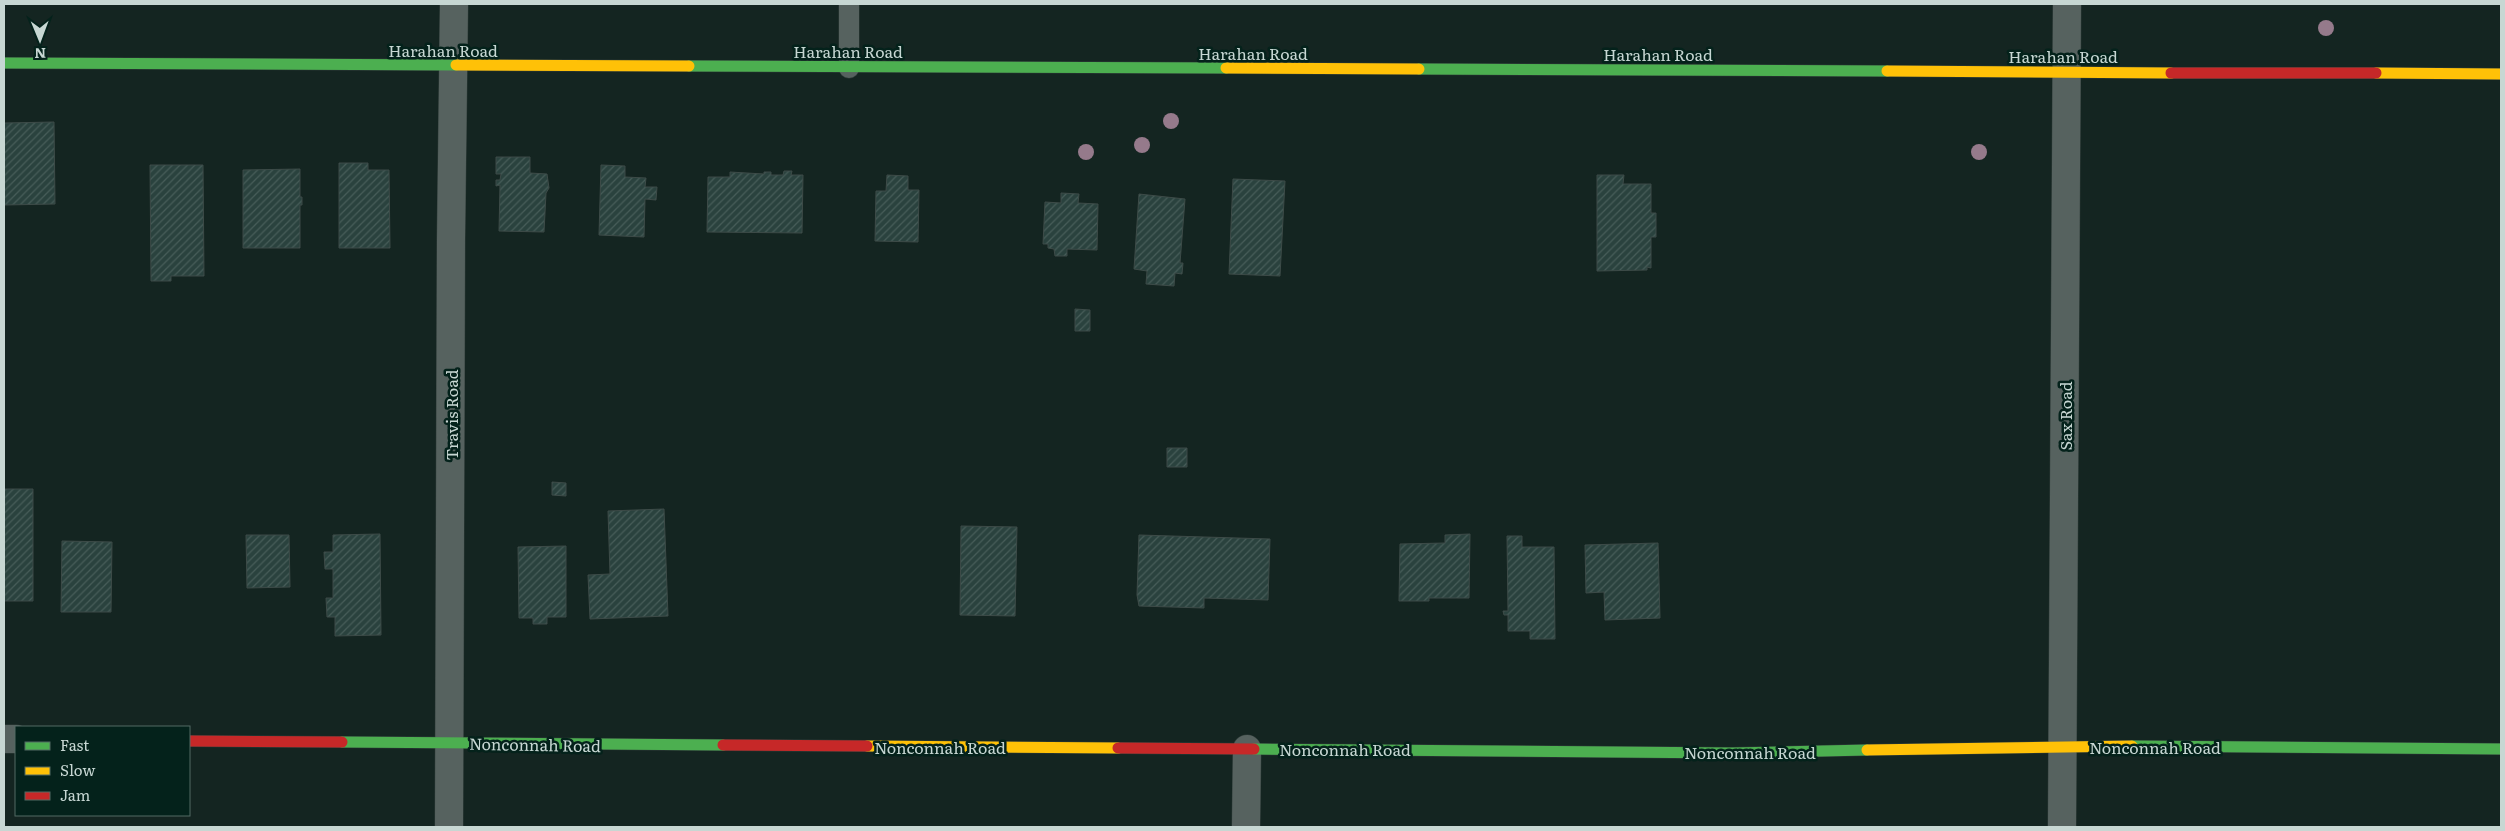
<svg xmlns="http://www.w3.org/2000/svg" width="2505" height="831" viewBox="0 0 2505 831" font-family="Literata,serif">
  <defs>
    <pattern id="building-hatch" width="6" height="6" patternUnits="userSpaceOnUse" patternTransform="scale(1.25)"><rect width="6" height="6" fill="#2a423e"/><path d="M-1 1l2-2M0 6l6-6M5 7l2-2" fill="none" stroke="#475d59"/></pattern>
  </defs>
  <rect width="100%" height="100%" fill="#142521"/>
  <!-- building -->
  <path fill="url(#building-hatch)" stroke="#3d4b48" d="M54 122 55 204 4 205V123Z
    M496 157H530V173L547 174 549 188 546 193 544 232 499 231 500 185 496 186V180H500L501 174H496Z
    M339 163H368V170H389L390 248H339Z
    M150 165H203L204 276H171V281H151Z
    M601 165 625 166V177L646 178 645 187H657L656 200 645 199 644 237 599 235Z
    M300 169V197H302V205H300V248H243V170Z
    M784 171H792L791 175H803L802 233 707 232 708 177H730V172L764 174V172H771V175H783Z
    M887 175 908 176V190H919L918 242 875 241 876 191H886Z
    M1597 175H1624L1623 184H1651V213H1656V237H1651V268L1647 267V270L1597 271Z
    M1233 179 1285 181 1280 276 1229 274Z
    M1061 193 1079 194 1078 203 1098 204 1097 250 1067 249V256H1055L1054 249 1048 248V244H1043L1045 202 1061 203Z
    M1139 194 1185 199 1180 263H1183L1182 274 1175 273 1174 286 1146 284 1147 271 1134 269Z
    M1075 309 1090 310V331H1075Z
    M1167 448H1187V467H1167Z
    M552 482 566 483V496L552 495Z
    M4 489H33V601H4Z
    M664 509 668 616 590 619 588 575 610 574 608 511Z
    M961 526 1017 527 1015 616 960 615Z
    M380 534 381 635 335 636V617H327L326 598H333V569H325L324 552H333V535Z
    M1470 534 1469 598H1429V601H1399L1400 544 1445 543V535Z
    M246 535H289L290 587 247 588Z
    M1139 535 1270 539 1268 600 1204 598V608L1139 606 1137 595Z
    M1507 536H1522V547H1554L1555 639H1530V631H1508V615H1504L1503 611H1508Z
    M62 541 112 542 111 612H61Z
    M1658 543 1660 618 1605 620 1604 592 1586 593 1585 545Z
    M566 546V617H547V624H533V618H519L518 547Z"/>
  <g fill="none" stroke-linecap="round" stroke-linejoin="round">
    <!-- lane casing -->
    <g stroke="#313e3b" stroke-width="21">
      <path id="lane" d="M849 68V4"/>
    </g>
    <!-- street casing -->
    <g stroke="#313e3b" stroke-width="29">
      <path id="street" d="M4 739H16
        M449 827 451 239 454 4
        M1246 827 1247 749
        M2062 827 2067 4"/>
    </g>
    <!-- fast casing -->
    <g stroke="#313e3b" stroke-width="12">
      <path id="fast" d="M4 63 456 65
        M689 66 1226 68
        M1419 69 1887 71
        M342 742 723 745
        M2132 746 2501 749
        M1254 749 1732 753 1867 750"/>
    </g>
    <!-- slow casing -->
    <g stroke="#313e3b" stroke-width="12">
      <path id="slow" d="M456 65 689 66
        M1226 68 1419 69
        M1887 71 2171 73
        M2376 73 2501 74
        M867 746 1118 748
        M1867 750 2132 746"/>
    </g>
    <!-- jam casing -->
    <g stroke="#313e3b" stroke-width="12">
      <path id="jam" d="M2171 73H2376
        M189 741 342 742
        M723 745 867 746
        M1118 748 1254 749"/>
    </g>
    <!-- lane -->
    <use href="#lane" stroke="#56625f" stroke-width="20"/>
    <!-- street -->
    <use href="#street" stroke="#56625f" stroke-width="28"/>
    <!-- fast -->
    <use href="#fast" stroke="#4caf50" stroke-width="11"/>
    <!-- slow -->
    <use href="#slow" stroke="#ffc107" stroke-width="11"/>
    <!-- jam -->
    <use href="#jam" stroke="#c62828" stroke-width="11"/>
  </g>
  <!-- trees -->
  <g fill="#957a8b">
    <circle cx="2326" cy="28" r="8"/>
    <circle cx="1171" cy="121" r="8"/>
    <circle cx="1142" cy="145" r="8"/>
    <circle cx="1086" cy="152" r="8"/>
    <circle cx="1979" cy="152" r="8"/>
  </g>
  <g text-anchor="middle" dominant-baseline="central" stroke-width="5" stroke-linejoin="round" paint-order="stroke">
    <!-- street labels -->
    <g font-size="16" fill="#c7d7d3" stroke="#04221b">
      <text x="443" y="50">Harahan Road</text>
      <text x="848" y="51">Harahan Road</text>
      <text x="1253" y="53">Harahan Road</text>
      <text x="1658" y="54">Harahan Road</text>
      <text x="2063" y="56">Harahan Road</text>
      <text transform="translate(451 415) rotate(-90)">Travis Road</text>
      <text transform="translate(2065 416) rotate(-90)">Sax Road</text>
      <text transform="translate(535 744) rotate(1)">Nonconnah Road</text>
      <text x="940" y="747">Nonconnah Road</text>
      <text x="2155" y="747">Nonconnah Road</text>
      <text x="1345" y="749">Nonconnah Road</text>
      <text x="1750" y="752">Nonconnah Road</text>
    </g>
  </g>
  <!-- border -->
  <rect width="2505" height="831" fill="none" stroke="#c7d7d3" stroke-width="10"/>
  <!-- legend -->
  <rect x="15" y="726" width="175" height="90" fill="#04221b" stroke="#526a65"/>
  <rect x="25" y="742" width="25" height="8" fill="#4caf50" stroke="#526a65"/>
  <text x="60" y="751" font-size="15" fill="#c7d7d3">Fast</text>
  <rect x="25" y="767" width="25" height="8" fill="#ffc107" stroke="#526a65"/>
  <text x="60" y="776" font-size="15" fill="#c7d7d3">Slow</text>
  <rect x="25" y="792" width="25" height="8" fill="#c62828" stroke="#526a65"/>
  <text x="60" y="801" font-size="15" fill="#c7d7d3">Jam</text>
  <!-- north arrow -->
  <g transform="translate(40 40) rotate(179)" stroke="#04221b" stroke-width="4" paint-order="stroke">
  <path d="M0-4L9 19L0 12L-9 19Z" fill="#c7d7d3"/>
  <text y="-8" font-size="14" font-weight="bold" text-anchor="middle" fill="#c7d7d3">N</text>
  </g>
</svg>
